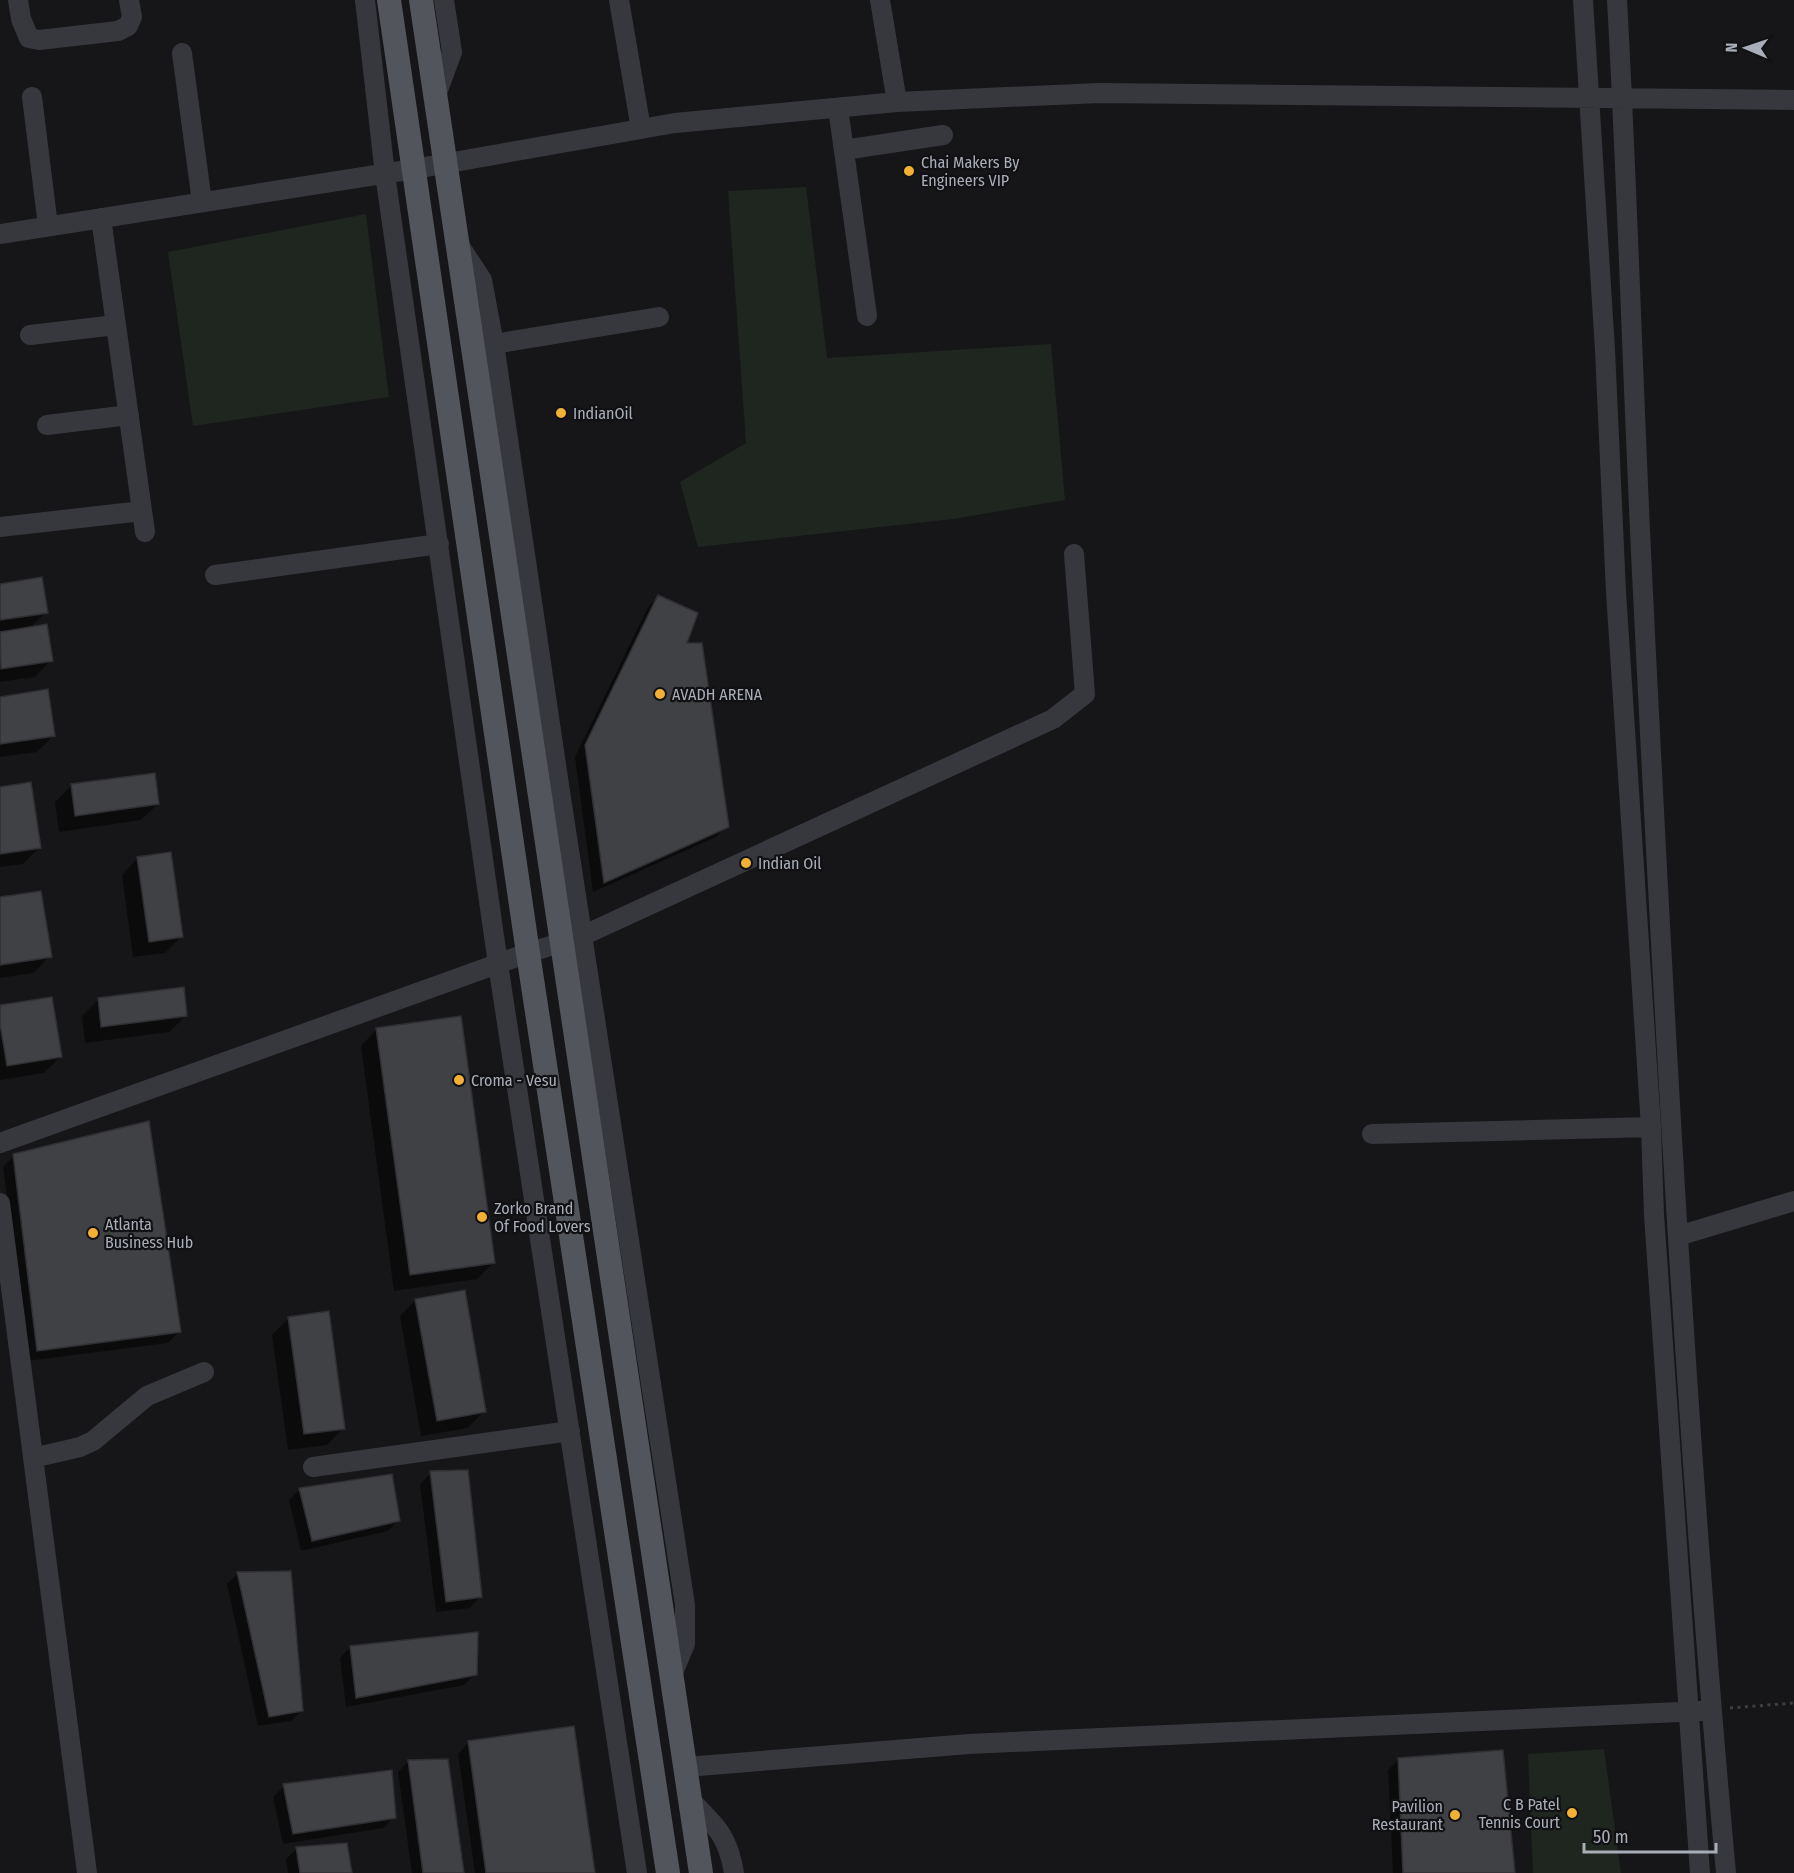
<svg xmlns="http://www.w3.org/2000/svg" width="1794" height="1873" viewBox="0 0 1794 1873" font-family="'Fira Sans Condensed',sans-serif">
  <rect width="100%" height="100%" fill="#161618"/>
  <!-- green -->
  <path fill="#1e261f" d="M806 187 827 358 1051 344 1065 500 953 519 698 547 680 482 746 443 728 191Z
    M366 214 389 397 193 426 168 252Z
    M1604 1749 1621 1873H1533L1528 1754Z"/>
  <!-- shadow -->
  <path fill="#0007" d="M0 585 46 612 29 629 51 660 35 677 0 682Z
    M659 596 685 645 727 826 716 837 593 892 575 757 648 607Z
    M0 698 54 735 37 752 0 757Z
    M72 785 158 804 141 820 59 832 55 802Z
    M0 789 40 847 23 864 0 867Z
    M138 858 182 936 165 953 133 957 122 875Z
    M0 899 50 956 34 973 0 978Z
    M98 1000 186 1016 169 1032 85 1043 82 1016Z
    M0 1006 60 1057 44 1073 0 1080Z
    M377 1029 493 1263 477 1279 394 1291 361 1046Z
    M14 1156 179 1332 168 1343 27 1361 3 1167Z
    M416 1300 484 1411 468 1428 421 1436 400 1316Z
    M289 1318 343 1428 327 1445 288 1450 272 1335Z
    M431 1473 480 1597 470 1608 436 1612 420 1484Z
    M300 1489 399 1520 388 1531 301 1551 289 1500Z
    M238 1573 302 1710 291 1721 258 1726 227 1584Z
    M350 1647 475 1674 464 1685 346 1707 340 1658Z
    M468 1743 594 1873H475L458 1754Z
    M1399 1759 1513 1873H1393L1388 1770Z
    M408 1762 462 1873H412L398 1772Z
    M284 1786 394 1817 383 1828 283 1844 273 1797Z
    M297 1848 350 1873H288L286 1859Z"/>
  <!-- building -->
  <path fill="#404145" stroke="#303034" stroke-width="1.5" d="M42 577 48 613 0 620V584Z
    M658 595 698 613 687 643H702L729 827 604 883 585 745Z
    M47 624 53 661 1 669 0 632Z
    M48 689 55 736 0 744V697Z
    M155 773 159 804 75 816 71 784Z
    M31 782 41 848 0 854V787Z
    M171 852 183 937 149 942 137 857Z
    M41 891 52 957 0 965V897Z
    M184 987 187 1016 101 1027 98 998Z
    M52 997 62 1057 7 1066 0 1024V1005Z
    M461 1016 495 1263 410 1275 376 1028Z
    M149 1121 181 1332 37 1351 13 1154Z
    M465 1290 486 1412 437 1421 415 1299Z
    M329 1311 345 1429 304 1434 288 1317Z
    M468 1470 482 1597 446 1602 430 1471Z
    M392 1474 400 1521 312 1541 299 1488Z
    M291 1571 303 1711 269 1717 237 1572Z
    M478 1632 477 1675 356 1698 350 1646Z
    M574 1726 595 1873H486L468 1741Z
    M1503 1750 1515 1873H1403L1398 1758Z
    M448 1759 464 1873H423L408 1760Z
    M392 1770 396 1818 293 1834 283 1784Z
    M347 1843 352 1873H300L296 1847Z"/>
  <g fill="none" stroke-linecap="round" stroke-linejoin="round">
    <!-- path -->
    <path stroke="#3d3f44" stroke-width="3" stroke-dasharray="3 4.5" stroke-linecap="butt" d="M1730 1708 1794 1703"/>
    <!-- minor -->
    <path stroke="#37383d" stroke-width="20" d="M18 0 21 19 29 38 39 40 118 31 128 26 132 17 129 0
      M365 0 385 174 498 964 637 1873
      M619 0 641 129
      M880 0 897 102
      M1583 0 1605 350 1616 592 1651 1127 1654 1215 1700 1873
      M1617 0C1628 198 1633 396 1643 593 1664 1020 1687 1447 1726 1873
      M182 53 202 202
      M32 97 48 226
      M435 98 452 52 444 0
      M838 108 867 316
      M844 150 943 135
      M101 218 145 532
      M0 234 414 169 675 123 897 102 1099 93 1794 100
      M459 245 482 280 494 344 559 785 685 1605V1644L672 1675
      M30 335 116 325
      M494 344 659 317
      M47 425 129 415
      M0 527 142 511
      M215 575 439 544
      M1372 1134 1651 1127
      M0 1143 528 953 582 936 1053 719 1085 694 1074 554
      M0 1203 87 1873
      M1678 1236 1794 1201
      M33 1458 80 1447 93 1441 147 1396 204 1372
      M313 1467 570 1431
      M686 1767 969 1744 1701 1711
      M690 1800C716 1826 728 1836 734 1873"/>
    <!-- major -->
    <path stroke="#53555c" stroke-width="24" d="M389 0 528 953 668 1873
      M421 0 701 1873"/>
  </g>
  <!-- markers -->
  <g fill="#f2b134" stroke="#111113" stroke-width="2">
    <circle cx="909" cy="171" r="6"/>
    <circle cx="561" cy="413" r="6"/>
    <circle cx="660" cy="694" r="6"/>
    <circle cx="746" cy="863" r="6"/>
    <circle cx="459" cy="1080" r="6"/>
    <circle cx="482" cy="1217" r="6"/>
    <circle cx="93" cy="1233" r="6"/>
    <circle cx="1572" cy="1813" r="6"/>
    <circle cx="1455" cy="1815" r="6"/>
  </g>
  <g text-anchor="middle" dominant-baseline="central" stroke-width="4.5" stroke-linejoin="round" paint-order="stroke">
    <!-- poi labels -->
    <g font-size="16" fill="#a8adb8" stroke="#111113" text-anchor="start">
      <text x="921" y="162">Chai Makers By<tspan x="921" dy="18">Engineers VIP</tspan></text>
      <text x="573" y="413">IndianOil</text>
      <text x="672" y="694">AVADH ARENA</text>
      <text x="758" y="863">Indian Oil</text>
      <text x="471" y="1080">Croma - Vesu</text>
      <text x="494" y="1208">Zorko Brand<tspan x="494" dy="18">Of Food Lovers</tspan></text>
      <text x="105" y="1224">Atlanta<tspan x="105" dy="18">Business Hub</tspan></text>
      <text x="1560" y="1804" text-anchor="end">C B Patel<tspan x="1560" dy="18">Tennis Court</tspan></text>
      <text x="1443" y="1806" text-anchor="end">Pavilion<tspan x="1443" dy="18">Restaurant</tspan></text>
    </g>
  </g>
  <!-- north arrow -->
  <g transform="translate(1746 48) rotate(272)" stroke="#111113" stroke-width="4.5" paint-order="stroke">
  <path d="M0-4.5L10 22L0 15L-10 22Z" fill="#a8adb8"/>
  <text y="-9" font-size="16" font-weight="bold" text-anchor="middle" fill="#a8adb8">N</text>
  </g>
  <!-- scale -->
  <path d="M1584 1843v9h132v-9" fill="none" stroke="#a8adb8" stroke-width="3"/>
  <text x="1593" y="1843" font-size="18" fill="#a8adb8" stroke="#111113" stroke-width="4.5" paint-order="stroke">50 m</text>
</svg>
